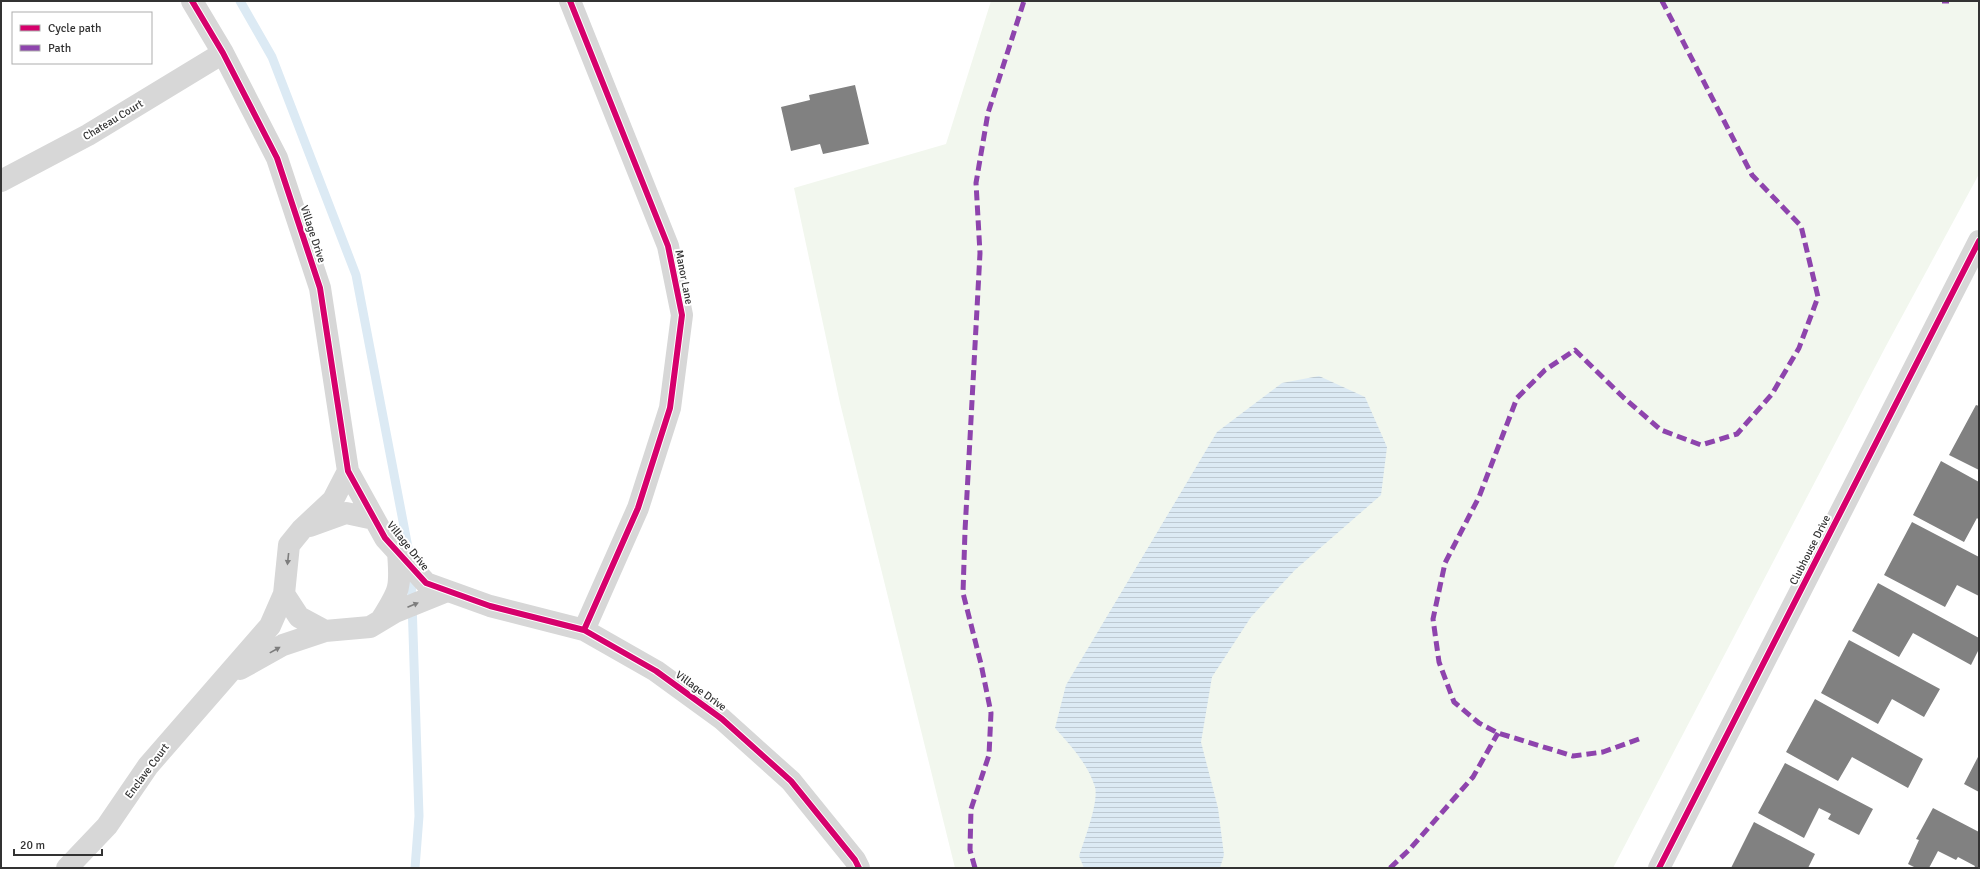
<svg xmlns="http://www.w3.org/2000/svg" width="1980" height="869" viewBox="0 0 1980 869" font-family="Signika,sans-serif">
  <defs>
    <pattern id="water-rules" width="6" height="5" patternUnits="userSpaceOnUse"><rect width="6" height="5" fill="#dceaf4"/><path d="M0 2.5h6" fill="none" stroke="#bdc9d2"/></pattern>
  </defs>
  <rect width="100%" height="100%" fill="#fff"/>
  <!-- green -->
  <path fill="#f2f7ee" d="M991 1H1979V174L1886 346 1613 868H955L840 403 794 188 946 144Z"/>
  <!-- water -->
  <path fill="url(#water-rules)" d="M1319 376 1365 397 1387 447 1381 495 1295 570 1251 617 1212 677 1201 742 1218 808 1224 855 1220 868H1084L1079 856C1084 841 1099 802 1095 787 1088 764 1071 746 1055 728L1066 685 1217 432 1282 383Z"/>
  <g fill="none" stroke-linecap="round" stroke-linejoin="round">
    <!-- stream -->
    <path stroke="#dceaf4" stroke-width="9" d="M240 1 272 57 356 275 410 558
      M411 571 419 816 415 868"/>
  </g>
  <!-- building -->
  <path fill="#818181" d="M855 85 869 144 823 154 820 144 791 151 781 107 810 100 809 95Z
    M1976 405 1979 406V470L1949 455Z
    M1941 461 1979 482V520L1977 518 1964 542 1913 515Z
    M1912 522 1979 557V596L1957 585 1945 607 1884 575Z
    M1878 583 1979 638V649L1971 665 1913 633 1899 657 1852 631Z
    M1849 640 1940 689 1924 717 1892 699 1878 724 1821 693Z
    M1815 699 1923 759 1908 788 1852 757 1838 781 1786 752Z
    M1979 755V792L1964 784Z
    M1785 763 1873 809 1859 835 1828 819 1831 814 1819 808 1804 838 1758 813Z
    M1933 808 1979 832V868H1974L1975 866 1958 857 1956 860 1938 851 1929 868H1916L1908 864 1919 840 1916 839Z
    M1754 822 1815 854 1808 868H1731Z"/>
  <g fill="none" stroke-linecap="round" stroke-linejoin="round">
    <!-- minor -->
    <path stroke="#d7d7d7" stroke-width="22" d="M192 1 223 53 277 158 320 288 348 471 385 538 426 583 490 606 584 630 656 671 722 719 791 781 855 860 859 868
      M570 1 668 246 682 315 670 408 638 508 584 630
      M1 181 88 135 223 53
      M348 471 333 500 302 529 289 545 284 594 299 617 325 631 370 627 395 612 447 591
      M310 526 346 513 374 519
      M381 620C400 590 401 588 398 552
      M240 669 283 645 325 631
      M67 868 107 826 148 766 270 626 284 594
      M1659 868 1979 241"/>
    <!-- quiet -->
    <path stroke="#8e44ad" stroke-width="5" stroke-dasharray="10 5" stroke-linecap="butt" d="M1942 1H1949
      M1639 739 1603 752 1573 756 1498 733 1479 723 1454 702 1439 662 1433 619 1445 563 1479 497 1517 398 1545 370 1575 350 1624 398 1661 430 1701 445 1737 434 1772 394 1799 348 1818 297 1801 226 1752 175 1662 1
      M975 868 970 850 971 809 989 755 991 713 981 664 963 593 965 531 980 253 976 183 988 113 1024 1
      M1390 868 1409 850 1473 777 1498 733"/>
    <!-- cycleway casing -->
    <g stroke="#fff" stroke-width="8">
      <path id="cycleway" d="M192 1 223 53 277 158 320 288 348 471 385 538 426 583 490 606 584 630 656 671 722 719 791 781 855 860 859 868
        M570 1 668 246 682 315 670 408 638 508 584 630
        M1659 868 1979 241"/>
    </g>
    <!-- cycleway -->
    <use href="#cycleway" stroke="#d6006c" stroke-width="6"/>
  </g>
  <!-- one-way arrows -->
  <defs><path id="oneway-solid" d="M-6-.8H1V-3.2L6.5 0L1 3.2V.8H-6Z"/></defs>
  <g fill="#7d7d7d">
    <use href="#oneway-solid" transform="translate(288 559) rotate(96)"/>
    <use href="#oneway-solid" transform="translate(413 605) rotate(-23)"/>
    <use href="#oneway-solid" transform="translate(275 650) rotate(-29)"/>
  </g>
  <g text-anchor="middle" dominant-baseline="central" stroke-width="4" stroke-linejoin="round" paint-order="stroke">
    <!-- street labels -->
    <g font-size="11" fill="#333" stroke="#fff">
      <text transform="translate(113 120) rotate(-31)">Chateau Court</text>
      <text transform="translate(313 234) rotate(72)">Village Drive</text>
      <text transform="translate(684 277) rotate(79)">Manor Lane</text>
      <text transform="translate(408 546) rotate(51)">Village Drive</text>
      <text transform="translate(1810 550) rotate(-63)">Clubhouse Drive</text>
      <text transform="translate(701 691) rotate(36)">Village Drive</text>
      <text transform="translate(147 771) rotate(-53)">Enclave Court</text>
    </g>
  </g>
  <!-- border -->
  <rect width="1980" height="869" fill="none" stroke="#333333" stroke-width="4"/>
  <!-- legend -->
  <rect x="12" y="12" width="140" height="52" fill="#ffffff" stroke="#adadad"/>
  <rect x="20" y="25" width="20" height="6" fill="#d6006c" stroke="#adadad"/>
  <text x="48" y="32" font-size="12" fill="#333333">Cycle path</text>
  <rect x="20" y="45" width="20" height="6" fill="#8e44ad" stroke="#adadad"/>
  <text x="48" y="52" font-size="12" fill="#333333">Path</text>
  <!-- scale -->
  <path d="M14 849v6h88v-6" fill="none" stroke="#333333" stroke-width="2"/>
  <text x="20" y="849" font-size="12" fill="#333333" stroke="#ffffff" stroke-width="3" paint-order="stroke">20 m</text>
</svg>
